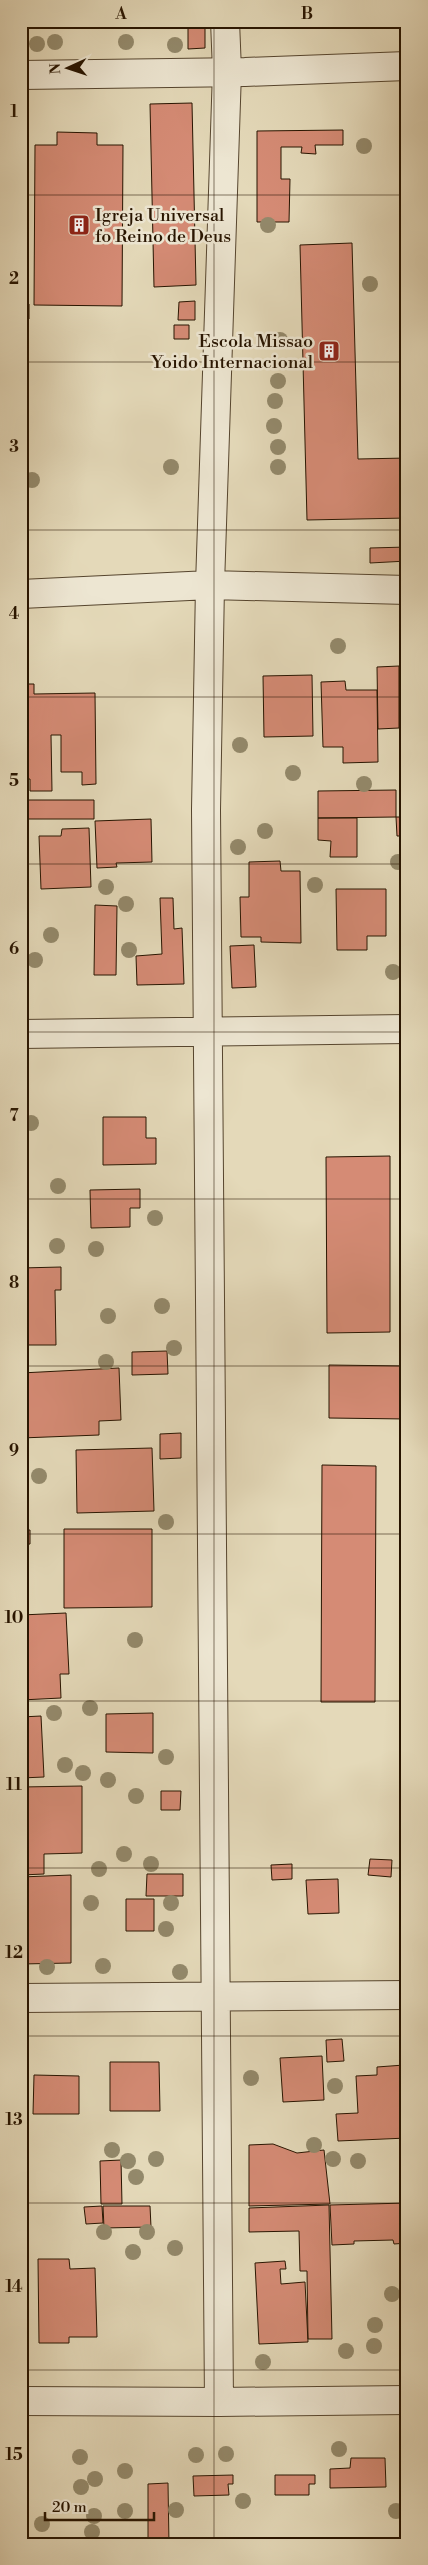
<svg xmlns="http://www.w3.org/2000/svg" width="428" height="2565" viewBox="0 0 428 2565" font-family="'Libre Bodoni',serif">
  <rect width="100%" height="100%" fill="#e4d9b9"/>
  <filter id="stains"><feTurbulence type="fractalNoise" baseFrequency=".004" numOctaves="4"/><feColorMatrix values="0 0 0 0 .2 0 0 0 0 .09 0 0 0 0 .02 0 0 0 .5 -.17"/></filter>
  <radialGradient id="worn" r=".72"><stop offset=".6" stop-color="#630" stop-opacity="0"/><stop offset="1" stop-color="#630" stop-opacity=".3"/></radialGradient>
  <!-- building -->
  <path fill="#d58b75" stroke="#271400" d="M188 21H205V48L188 49Z
    M192 103 196 285 154 287 150 104Z
    M343 130V145H315L316 154 301 153 302 147H281V179H290L289 222H257V131Z
    M57 132 97 133V145H123L122 306 34 305 35 145H57Z
    M352 243 358 459 407 458V518L307 520 300 245Z
    M195 301V320H178L179 302Z
    M21 304H29V319H21Z
    M21 320H27V391H21Z
    M174 325H189V339H174Z
    M407 547V561L370 563V548Z
    M399 666V728L378 729 377 667Z
    M312 675 313 736 264 737 263 676Z
    M345 681 346 690H377L378 762 343 763V747H323L321 682Z
    M21 684H34V694L95 693 96 784 82 785V772H61V735H51L52 791H30V779H21Z
    M396 790V817L318 818V791Z
    M21 800H94V819H21Z
    M396 817H407V836H397Z
    M318 818H357V857H330L331 841 318 840Z
    M151 819 152 862 116 863 117 867 97 868 95 821Z
    M89 828 91 887 41 889 39 836H61L62 829Z
    M280 861 281 871H300L301 943 261 942V937H241L240 897H249V862Z
    M336 889H386V936H367V950H337Z
    M160 898H173L174 929 182 928 184 984 137 985 136 956 162 954Z
    M95 905 117 906 116 975H94Z
    M254 945 256 987 232 988 230 946Z
    M103 1117H146V1138H156V1164L103 1165Z
    M390 1156V1332L327 1333 326 1157Z
    M140 1189V1208H130V1227L91 1228 90 1190Z
    M61 1267V1290H55L56 1345H27V1357H21V1268Z
    M167 1351 168 1374 132 1375V1352Z
    M329 1365 407 1366V1419L329 1418Z
    M119 1368 121 1420 99 1421V1435L21 1438V1373Z
    M181 1433V1458L160 1459V1434Z
    M152 1448 154 1511 77 1513 76 1450Z
    M322 1465 376 1466 375 1702H321Z
    M64 1529H152V1607L64 1608Z
    M21 1530H30V1544L21 1545Z
    M66 1613 69 1674H60L61 1698 21 1700V1615Z
    M153 1713V1753L106 1752V1714Z
    M41 1716 44 1777 21 1778V1717Z
    M82 1786V1853L44 1854V1874L21 1875V1787Z
    M161 1791H181L180 1810H161Z
    M370 1859 392 1860 391 1877 368 1875Z
    M292 1864V1879L272 1880 271 1865Z
    M147 1874H183V1896H146Z
    M71 1875V1963L21 1964V1877Z
    M338 1879 339 1913 308 1914 306 1880Z
    M126 1899H154V1931H126Z
    M342 2039 344 2061 327 2062 326 2040Z
    M322 2056 324 2100 283 2102 280 2058Z
    M110 2062H159L160 2111H110Z
    M404 2065 407 2138 338 2141 336 2114 358 2113 356 2076 377 2075V2067Z
    M34 2075 79 2076V2114H33Z
    M273 2144 297 2153 324 2150 330 2204 249 2206V2145Z
    M121 2160 122 2204H101L100 2161Z
    M407 2203V2243L394 2244 393 2240 354 2241V2244L332 2245 330 2205Z
    M329 2205 332 2339H308L307 2271H300L299 2231 249 2232V2208Z
    M102 2206 103 2223 86 2224 84 2207Z
    M103 2206H150L151 2227 104 2228Z
    M38 2259H69L70 2269 95 2268 97 2337H69V2343H39Z
    M285 2261 286 2269H280L281 2284 305 2282 308 2342 259 2344 255 2263Z
    M351 2458H385L386 2487 330 2488V2469L350 2468Z
    M233 2475V2484H228L229 2495 194 2496 193 2476Z
    M275 2475H315V2484H309V2495H275Z
    M168 2483 169 2544H148V2484Z"/>
  <g fill="none" stroke-linecap="round" stroke-linejoin="round">
    <!-- minor casing -->
    <g stroke="#56452e" stroke-width="30">
      <path id="minor" d="M21 594 210 585 407 590
        M21 1034 407 1029
        M21 1998 407 1995
        M21 2401 219 2402 407 2400
        M219 2402 206 810 210 585 227 71 225 21"/>
    </g>
    <!-- tertiary casing -->
    <g stroke="#56452e" stroke-width="30">
      <path id="tertiary" d="M21 75 245 72 407 66"/>
    </g>
    <!-- minor -->
    <use href="#minor" stroke="#ede6d2" stroke-width="28"/>
    <!-- tertiary -->
    <use href="#tertiary" stroke="#ede6d2" stroke-width="28"/>
  </g>
  <!-- trees -->
  <g fill="#93896b">
    <circle cx="55" cy="42" r="8"/>
    <circle cx="126" cy="42" r="8"/>
    <circle cx="37" cy="44" r="8"/>
    <circle cx="175" cy="45" r="8"/>
    <circle cx="364" cy="146" r="8"/>
    <circle cx="268" cy="225" r="8"/>
    <circle cx="370" cy="284" r="8"/>
    <circle cx="280" cy="340" r="8"/>
    <circle cx="278" cy="381" r="8"/>
    <circle cx="275" cy="401" r="8"/>
    <circle cx="274" cy="426" r="8"/>
    <circle cx="278" cy="447" r="8"/>
    <circle cx="171" cy="467" r="8"/>
    <circle cx="278" cy="467" r="8"/>
    <circle cx="32" cy="480" r="8"/>
    <circle cx="338" cy="646" r="8"/>
    <circle cx="240" cy="745" r="8"/>
    <circle cx="293" cy="773" r="8"/>
    <circle cx="364" cy="784" r="8"/>
    <circle cx="265" cy="831" r="8"/>
    <circle cx="238" cy="847" r="8"/>
    <circle cx="398" cy="862" r="8"/>
    <circle cx="315" cy="885" r="8"/>
    <circle cx="106" cy="887" r="8"/>
    <circle cx="126" cy="904" r="8"/>
    <circle cx="51" cy="935" r="8"/>
    <circle cx="129" cy="950" r="8"/>
    <circle cx="35" cy="960" r="8"/>
    <circle cx="393" cy="972" r="8"/>
    <circle cx="31" cy="1123" r="8"/>
    <circle cx="58" cy="1186" r="8"/>
    <circle cx="155" cy="1218" r="8"/>
    <circle cx="57" cy="1246" r="8"/>
    <circle cx="96" cy="1249" r="8"/>
    <circle cx="162" cy="1306" r="8"/>
    <circle cx="108" cy="1316" r="8"/>
    <circle cx="174" cy="1348" r="8"/>
    <circle cx="106" cy="1362" r="8"/>
    <circle cx="39" cy="1476" r="8"/>
    <circle cx="166" cy="1522" r="8"/>
    <circle cx="135" cy="1640" r="8"/>
    <circle cx="90" cy="1708" r="8"/>
    <circle cx="54" cy="1713" r="8"/>
    <circle cx="166" cy="1757" r="8"/>
    <circle cx="65" cy="1765" r="8"/>
    <circle cx="83" cy="1773" r="8"/>
    <circle cx="108" cy="1780" r="8"/>
    <circle cx="136" cy="1796" r="8"/>
    <circle cx="124" cy="1854" r="8"/>
    <circle cx="151" cy="1864" r="8"/>
    <circle cx="99" cy="1869" r="8"/>
    <circle cx="91" cy="1903" r="8"/>
    <circle cx="171" cy="1903" r="8"/>
    <circle cx="166" cy="1929" r="8"/>
    <circle cx="103" cy="1966" r="8"/>
    <circle cx="47" cy="1967" r="8"/>
    <circle cx="180" cy="1972" r="8"/>
    <circle cx="251" cy="2078" r="8"/>
    <circle cx="335" cy="2086" r="8"/>
    <circle cx="314" cy="2145" r="8"/>
    <circle cx="112" cy="2150" r="8"/>
    <circle cx="156" cy="2159" r="8"/>
    <circle cx="333" cy="2159" r="8"/>
    <circle cx="128" cy="2161" r="8"/>
    <circle cx="358" cy="2161" r="8"/>
    <circle cx="136" cy="2177" r="8"/>
    <circle cx="104" cy="2232" r="8"/>
    <circle cx="147" cy="2232" r="8"/>
    <circle cx="175" cy="2248" r="8"/>
    <circle cx="133" cy="2252" r="8"/>
    <circle cx="392" cy="2294" r="8"/>
    <circle cx="375" cy="2325" r="8"/>
    <circle cx="374" cy="2346" r="8"/>
    <circle cx="346" cy="2351" r="8"/>
    <circle cx="263" cy="2362" r="8"/>
    <circle cx="339" cy="2449" r="8"/>
    <circle cx="226" cy="2454" r="8"/>
    <circle cx="196" cy="2455" r="8"/>
    <circle cx="80" cy="2457" r="8"/>
    <circle cx="125" cy="2471" r="8"/>
    <circle cx="95" cy="2479" r="8"/>
    <circle cx="81" cy="2487" r="8"/>
    <circle cx="243" cy="2501" r="8"/>
    <circle cx="176" cy="2510" r="8"/>
    <circle cx="125" cy="2511" r="8"/>
    <circle cx="396" cy="2511" r="8"/>
    <circle cx="94" cy="2516" r="8"/>
    <circle cx="42" cy="2524" r="8"/>
    <circle cx="92" cy="2532" r="8"/>
  </g>
  <!-- grid -->
  <path fill="none" stroke="#271400" stroke-width="1" stroke-opacity="0.55" d="M214 21V2544M21 195H407M21 362H407M21 530H407M21 697H407M21 864H407M21 1032H407M21 1199H407M21 1366H407M21 1534H407M21 1701H407M21 1868H407M21 2036H407M21 2203H407M21 2370H407"/>
  <!-- icons -->
  <defs>
    <g id="building-square" transform="scale(1.125)"><rect x="-9" y="-9" width="18" height="18" rx="4" fill="#8f2418" stroke="#ede6d2"/><path d="M-4-6H4V6H1V3H-1V6H-4ZM-2.5-4.3h1.7v1.8h-1.7ZM.8-4.3h1.7v1.8H.8ZM-2.5-1h1.7V.8h-1.7ZM.8-1h1.7V.8H.8Z" fill="#fff"/></g>
  </defs>
  <g fill-rule="evenodd">
    <use href="#building-square" x="79" y="225"/>
    <use href="#building-square" x="329" y="351"/>
  </g>
  <g text-anchor="middle" dominant-baseline="central" stroke-width="5" stroke-linejoin="round" paint-order="stroke">
    <!-- poi labels -->
    <g font-size="18" fill="#271400" stroke="#ede6d2" text-anchor="start">
      <text x="95" y="215">Igreja Universal<tspan x="95" dy="21">fo Reino de Deus</tspan></text>
      <text x="313" y="341" text-anchor="end">Escola Missao<tspan x="313" dy="21">Yoido Internacional</tspan></text>
    </g>
  </g>
  <!-- margin -->
  <rect width="428" height="2565" fill="none" stroke="#e4d9b9" stroke-width="55"/>
  <!-- north arrow -->
  <g transform="translate(68 68) rotate(267)" stroke="#ede6d2" stroke-width="4" paint-order="stroke">
  <path d="M0-4L9 19L0 12L-9 19Z" fill="#271400"/>
  <text y="-8" font-size="14" font-weight="bold" text-anchor="middle" fill="#271400">N</text>
  </g>
  <!-- scale -->
  <path d="M45 2512v8h109v-8" fill="none" stroke="#271400" stroke-width="2.5"/>
  <text x="52" y="2512" font-size="15" fill="#271400" stroke="#ede6d2" stroke-width="4" paint-order="stroke">20 m</text>
  <rect x="28" y="28" width="372" height="2510" fill="none" stroke="#271400" stroke-width="2"/>
  <g font-size="16" text-anchor="middle" font-weight="bold" fill="#271400">
    <text x="121" y="19">A</text>
    <text x="307" y="19">B</text>
    <text x="14" y="117">1</text>
    <text x="14" y="284">2</text>
    <text x="14" y="452">3</text>
    <text x="14" y="619">4</text>
    <text x="14" y="786">5</text>
    <text x="14" y="954">6</text>
    <text x="14" y="1121">7</text>
    <text x="14" y="1288">8</text>
    <text x="14" y="1456">9</text>
    <text x="14" y="1623">10</text>
    <text x="14" y="1790">11</text>
    <text x="14" y="1958">12</text>
    <text x="14" y="2125">13</text>
    <text x="14" y="2292">14</text>
    <text x="14" y="2460">15</text>
  </g>
  <rect width="100%" height="100%" filter="url(#stains)"/>
  <rect width="100%" height="100%" fill="url(#worn)"/>
</svg>
